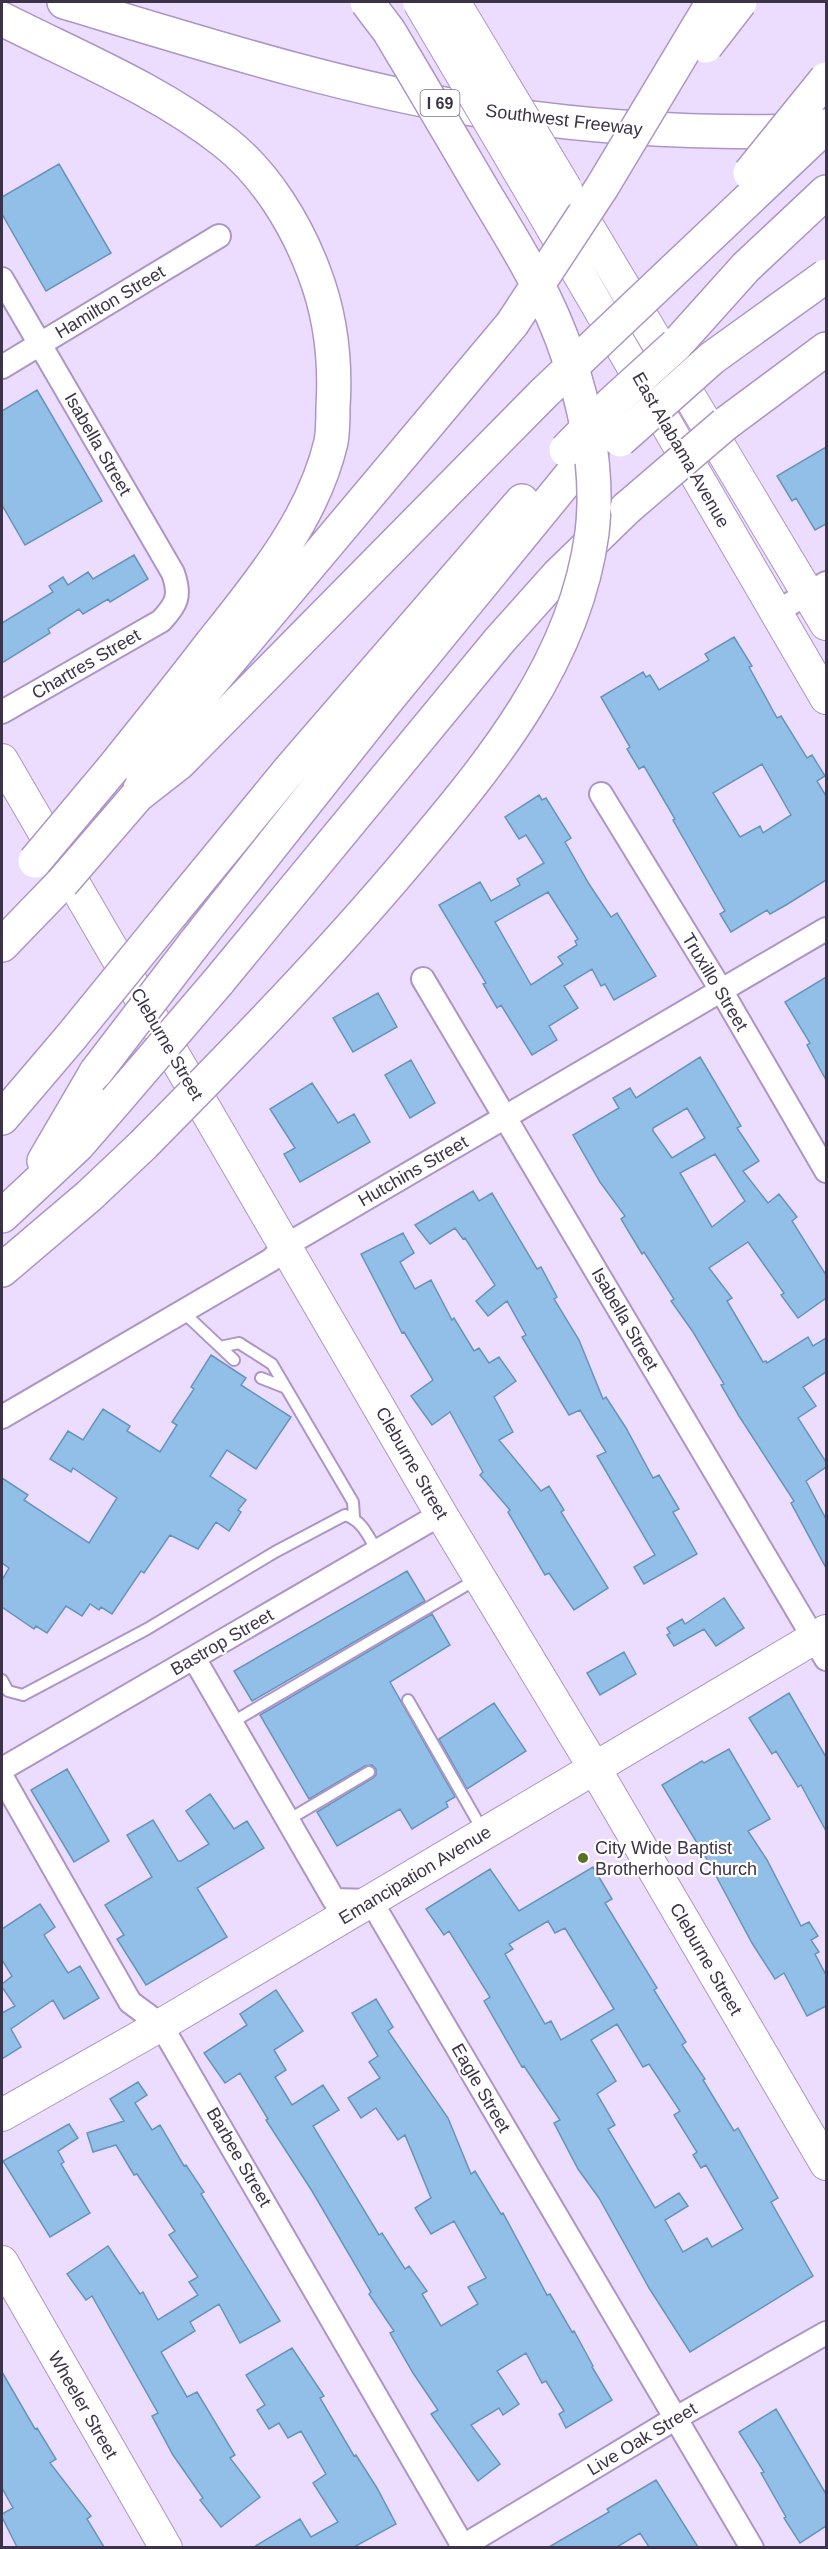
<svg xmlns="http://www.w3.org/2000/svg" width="828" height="2549" viewBox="0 0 828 2549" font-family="Arial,sans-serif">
  <rect width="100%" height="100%" fill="#ecddfe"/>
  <!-- building -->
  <path fill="#91bfe8" stroke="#6794bb" stroke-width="1.5" fill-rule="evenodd" d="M59 164 111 253 46 291 2 214V197Z
    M37 390 102 501 25 545 2 505V411Z
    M826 447V524L815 530 796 498 792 501 777 476Z
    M134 555 148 579 110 602 108 599 83 614 79 609 48 629 50 633 2 663V623L53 592 49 586 63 577 68 585 88 572 93 579Z
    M734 637 752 666 749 667 777 718 781 716 807 758 812 755 825 776 817 781 826 796V880L786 905 770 914 767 910 731 932 720 914 725 911 673 820 675 819 644 766 639 769 627 749 630 747 601 697 643 672 646 677 650 675 659 690 709 660 705 654ZM762 764 791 815 763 833 760 826 740 837 713 793Z
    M539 795 542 800 546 798 571 838 565 842 589 884 611 917 617 913 656 976 614 1000 605 984 601 986 592 969 564 986 578 1008 549 1026 557 1040 532 1055 501 1005 497 1008 483 984 486 983 439 905 480 882 491 901 520 885 517 879 544 863 526 835 519 839 505 817ZM548 892 578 939 575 941 577 945 558 957 563 964 531 985 495 922Z
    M826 977V1080L807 1045 810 1043 785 1002Z
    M378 993 397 1027 353 1052 333 1018Z
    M700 1057 741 1126 737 1128 759 1161 743 1171 768 1203 779 1194 797 1217 792 1221 826 1275V1298L798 1318 781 1295 784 1293 748 1242 709 1268 732 1298 727 1301 763 1362 766 1361 767 1363 808 1337 813 1346 826 1338V1372L803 1387 816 1406 798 1418 826 1462V1467L806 1481 826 1519V1568L791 1503 794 1501 739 1416 721 1385 724 1384 693 1332 671 1301 674 1299 644 1252 642 1254 621 1219 625 1216 600 1182 573 1135 619 1108 613 1098 630 1088 636 1098ZM687 1108 705 1138 672 1158 653 1131V1128ZM715 1154 745 1201 712 1227 680 1173Z
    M411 1060 435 1103 410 1118 385 1075Z
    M312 1083 338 1123 354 1114 370 1142 300 1182 284 1154 295 1148 270 1109Z
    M473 1191 479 1201 492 1193 537 1269 541 1267 557 1297 554 1299 579 1340 603 1399 606 1397 626 1428 653 1478 659 1475 679 1509 673 1512 697 1554 644 1584 634 1567 655 1555 597 1456 606 1452 580 1410 569 1415 522 1337 526 1335 507 1301 488 1316 476 1301 495 1285 465 1238 463 1239 455 1228 430 1244 415 1225Z
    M403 1233 414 1253 400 1262 415 1289 431 1280 452 1320 454 1318 474 1351 479 1348 489 1363 499 1357 516 1381 494 1397 513 1432 499 1440 541 1491 549 1486 564 1510 561 1512 608 1588 574 1610 549 1573 545 1575 508 1512 510 1510 480 1475 483 1472 450 1412 432 1425 411 1396 433 1380 404 1332 402 1333 361 1254Z
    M211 1355 246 1378 241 1385 291 1417 256 1469 227 1450 210 1476 246 1500 238 1510 241 1512 229 1531 216 1522 198 1549 170 1535 144 1573 141 1571 112 1614 101 1607 99 1610 90 1604 82 1616 66 1606 47 1633 36 1626 34 1629 2 1607V1580L9 1568 2 1563V1478L28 1495 24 1500 89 1543 117 1498 73 1468 71 1472 50 1459 68 1431 83 1440 103 1409 130 1426 127 1431 160 1452 177 1425 172 1422 194 1389 191 1387Z
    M407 1571 425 1601 252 1701 234 1671Z
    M724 1598 744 1628 716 1646 704 1629 674 1646 667 1635 670 1633 667 1628 682 1619 685 1624Z
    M432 1614 450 1645 390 1682 455 1797 446 1802 448 1807 412 1829 400 1809 337 1846 317 1812 373 1778 376 1775V1769L372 1765 365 1766 309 1799 260 1715Z
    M624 1652 636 1674 600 1695 587 1673Z
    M789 1693 826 1757V1831L801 1785 798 1787 776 1751 772 1754 749 1718Z
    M494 1703 526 1751 467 1789 439 1739Z
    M729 1749 770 1819 748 1831 767 1860 801 1926 809 1922 818 1936 811 1940 819 1952 815 1954 826 1975V2006L807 2016 784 1973 775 1979 752 1943 708 1861 662 1785 702 1761 704 1763Z
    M67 1769 109 1841 74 1862 31 1790Z
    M210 1794 234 1829 247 1821 264 1848 197 1888 227 1937 146 1985 117 1939 124 1935 105 1905 152 1877 127 1835 153 1820 178 1861H181L209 1844 186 1811Z
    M593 1867 612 1899 605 1903 657 1988 654 1990 686 2042 682 2045 705 2079 703 2080 734 2131 738 2128 778 2198 771 2202 813 2276 690 2352 649 2288 599 2198 578 2169 554 2123 560 2120 524 2066 522 2067 484 2001 490 1997 449 1931 444 1935 426 1909 490 1869 519 1911ZM548 1921 555 1933 565 1928 614 2009 561 2040 551 2021 545 2024 505 1954 513 1949 509 1944ZM617 2024 643 2067 649 2064 680 2111 674 2115 697 2152 693 2155 701 2168 706 2165 743 2229 712 2247 707 2238 683 2252 665 2220 688 2206 679 2193 655 2208 608 2129 615 2125 597 2094 616 2081 591 2040Z
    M40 1904 55 1927 44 1935 68 1973 80 1966 99 1998 64 2019 53 2000 11 2029 21 2047 2 2059V2013L15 2006 2 1987V1984L12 1976 2 1960V1929Z
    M276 1990 303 2031 274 2050 286 2070 275 2077 292 2105 323 2085 339 2110 313 2126 379 2235 382 2233 405 2269 409 2266 427 2291 422 2294 441 2326 478 2304 468 2287 486 2278 454 2221 431 2234 415 2208 431 2198 405 2135 398 2140 376 2108 361 2118 348 2098 380 2078 369 2062 378 2056 352 2013 376 1999 393 2027 388 2031 448 2118 471 2174 475 2171 501 2214 503 2213 547 2295 550 2294 572 2332 574 2331 593 2366 592 2367 612 2400 566 2428 559 2414 564 2411 546 2381 542 2383 526 2353 497 2371 519 2404 503 2415 499 2408 471 2425 500 2464 478 2481 431 2414 438 2410 413 2373 390 2333 394 2331 369 2294 371 2292 312 2191 266 2120 268 2119 240 2073 225 2083 204 2053 247 2025 240 2014Z
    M138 2082 147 2095 135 2103 152 2130 160 2125 184 2166 186 2165 204 2192 201 2194 280 2321 240 2343 219 2304 190 2322 195 2331 161 2352 187 2397 197 2392 235 2455 230 2458 260 2497 221 2527 200 2500 203 2498 173 2455 152 2416 158 2413 92 2296 86 2300 67 2274 108 2246 140 2294 143 2292 158 2320 198 2295 189 2282 198 2277 169 2235 175 2231 137 2174 134 2175 116 2145 93 2152 87 2133 124 2121 110 2099Z
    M69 2124 78 2138 58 2151 64 2162 61 2164 90 2213 50 2237 3 2161Z
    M292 2348 324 2396 320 2398 354 2456 356 2455 377 2488 396 2524 354 2547H254L300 2519 311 2537 338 2522 313 2483 326 2474 301 2431 288 2438 279 2423 269 2429 257 2410 265 2405 246 2375Z
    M2 2372 35 2429 37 2428 56 2459 50 2463 91 2516 87 2519 104 2547H17L2 2517V2514L13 2508 2 2488Z
    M776 2409 826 2494V2526L800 2543 784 2518 786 2517 761 2473 764 2472 739 2432Z
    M656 2480 698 2547H649L640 2533 617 2547H549L609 2512 607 2509Z"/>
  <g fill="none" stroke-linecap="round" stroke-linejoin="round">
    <!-- lane casing -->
    <g stroke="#ad95c8" stroke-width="14">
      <path id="lane" d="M183 1312 234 1360
        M220 1347 239 1343 272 1364 353 1502 354 1517
        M261 1378 284 1387
        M2 1680 8 1691 23 1695 147 1629 275 1552 345 1515C362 1520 368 1536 377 1551
        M408 1700 483 1831
        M231 1723 477 1579
        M288 1820 369 1772"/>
    </g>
    <!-- street casing -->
    <g stroke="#ad95c8" stroke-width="26">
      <path id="street" d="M2 279 173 573C181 596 177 604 161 621L2 712
        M2 367 219 236
        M776 612 826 583
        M601 794 721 990 826 1171
        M423 979 826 1659
        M2 1417 271 1260 285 1246 826 929
        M194 1658 334 1900 371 1901 752 2548
        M2 1769 441 1514
        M2 1777 130 2002 161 2025 464 2548
        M460 2548 676 2418 826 2333"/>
    </g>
    <!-- secondary casing -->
    <g stroke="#ad95c8" stroke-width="34">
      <path id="secondary" d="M569 195 826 624
        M537 202 826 698
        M2 760 441 1514 595 1769 826 2164
        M2 2115 161 2025 826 1631
        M2 2262 166 2548"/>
    </g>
    <!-- highway casing -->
    <g stroke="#ad95c8" stroke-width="36">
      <path id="highway" d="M64 2C198 42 334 86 472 109 584 128 693 134 806 131
        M2 19C77 57 159 90 226 143 266 175 296 224 314 272 331 316 336 360 333 407 333 418 333 431 331 442 313 519 259 584 211 644 179 686 146 727 113 768
        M676 345 746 267 826 192
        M725 424 826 349
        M138 795 179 763 544 393
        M137 796 158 746 512 324
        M172 913 291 768 522 501
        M194 944 383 705 593 448
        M2 945 62 883
        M218 982 499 641 558 575 627 508
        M2 1118 71 1037
        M44 1161 96 1072
        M2 1216 78 1145 116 1101
        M2 1270 89 1196 143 1145"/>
    </g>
    <!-- lane -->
    <use href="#lane" stroke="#fff" stroke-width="10"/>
    <!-- street -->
    <use href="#street" stroke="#fff" stroke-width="22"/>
    <!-- secondary -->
    <use href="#secondary" stroke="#fff" stroke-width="32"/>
    <!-- highway -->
    <use href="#highway" stroke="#fff" stroke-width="33"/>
    <!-- secondary-bridge casing -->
    <g stroke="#ad95c8" stroke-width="34" stroke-linecap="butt">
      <path id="secondary-bridge" d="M419 2 537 202
        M454 2 566 189"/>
    </g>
    <!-- highway-bridge casing -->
    <g stroke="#ad95c8" stroke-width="36" stroke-linecap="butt">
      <path id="highway-bridge" d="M706 46 740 2
        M750 173 826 79
        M512 324 602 187 713 2
        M544 393 826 126
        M620 440 712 358 826 276
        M566 450 612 403 676 345
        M627 508 725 424
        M35 861 113 768
        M62 883 137 796
        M71 1037 172 913
        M96 1072 194 944
        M116 1101 218 982
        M143 1145C235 1052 326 959 410 859 491 763 575 662 592 533 599 474 587 412 568 356 550 300 518 248 487 197 454 141 422 86 389 31L367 2"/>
    </g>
    <!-- secondary-bridge -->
    <use href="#secondary-bridge" stroke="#fff" stroke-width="32"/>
    <!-- highway-bridge -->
    <use href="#highway-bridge" stroke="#fff" stroke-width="33"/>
  </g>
  <!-- markers -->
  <circle fill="#587124" stroke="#fff" stroke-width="2" cx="583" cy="1858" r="6"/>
  <g text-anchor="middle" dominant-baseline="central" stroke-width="4.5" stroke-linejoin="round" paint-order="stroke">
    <!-- shield labels -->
    <rect fill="#fff" stroke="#77707f" stroke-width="1.5" x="420.5" y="90" width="39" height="26" rx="4.5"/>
    <g font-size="16" font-weight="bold" fill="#3d3348">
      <text x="440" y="103">I 69</text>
    </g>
    <!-- street labels -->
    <g font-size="18" fill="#3d3348" stroke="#fff">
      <text transform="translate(564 120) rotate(7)">Southwest Freeway</text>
      <text transform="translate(110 302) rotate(-31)">Hamilton Street</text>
      <text transform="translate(98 444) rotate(60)">Isabella Street</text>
      <text transform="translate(681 450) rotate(60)">East Alabama Avenue</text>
      <text transform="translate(86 664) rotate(-30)">Chartres Street</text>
      <text transform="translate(715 982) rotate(59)">Truxillo Street</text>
      <text transform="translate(167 1044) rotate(60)">Cleburne Street</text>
      <text transform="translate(413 1171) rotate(-30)">Hutchins Street</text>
      <text transform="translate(625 1319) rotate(60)">Isabella Street</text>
      <text transform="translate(412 1463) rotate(60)">Cleburne Street</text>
      <text transform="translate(222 1642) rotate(-30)">Bastrop Street</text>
      <text transform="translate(415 1875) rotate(-31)">Emancipation Avenue</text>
      <text transform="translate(706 1959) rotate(60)">Cleburne Street</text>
      <text transform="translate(481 2088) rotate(60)">Eagle Street</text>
      <text transform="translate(239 2157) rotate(60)">Barbee Street</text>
      <text transform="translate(83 2405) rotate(60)">Wheeler Street</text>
      <text transform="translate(642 2439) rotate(-31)">Live Oak Street</text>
    </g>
    <!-- poi labels -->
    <g font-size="18" fill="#3d3348" stroke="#fff" text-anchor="start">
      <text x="595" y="1848">City Wide Baptist<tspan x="595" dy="21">Brotherhood Church</tspan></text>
    </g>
  </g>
  <!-- border -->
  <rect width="828" height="2549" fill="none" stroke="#3d3348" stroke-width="6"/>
</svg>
